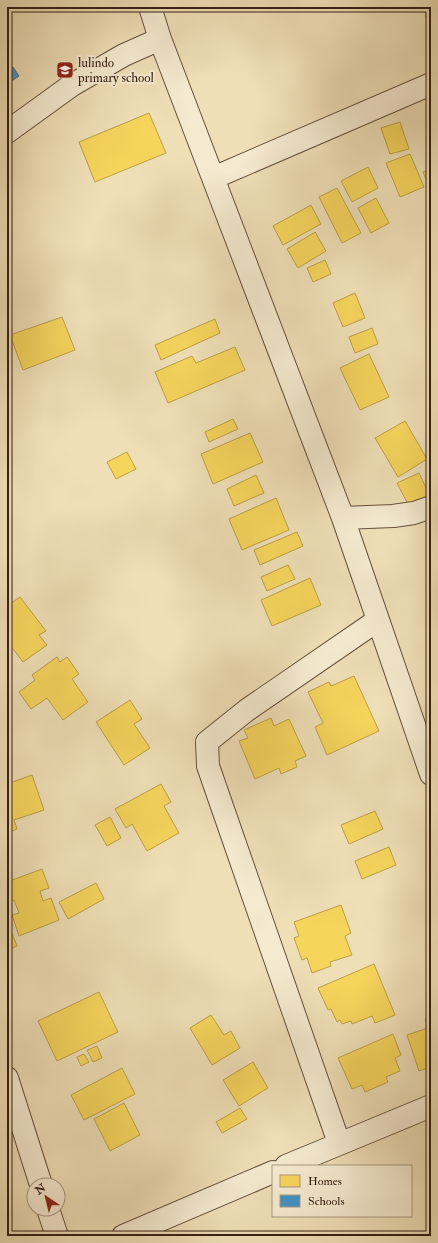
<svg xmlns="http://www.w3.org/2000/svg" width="438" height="1243" viewBox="0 0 438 1243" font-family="'IM FELL Double Pica',serif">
  <rect width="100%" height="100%" fill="#efdfb7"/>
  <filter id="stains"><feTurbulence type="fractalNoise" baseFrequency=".005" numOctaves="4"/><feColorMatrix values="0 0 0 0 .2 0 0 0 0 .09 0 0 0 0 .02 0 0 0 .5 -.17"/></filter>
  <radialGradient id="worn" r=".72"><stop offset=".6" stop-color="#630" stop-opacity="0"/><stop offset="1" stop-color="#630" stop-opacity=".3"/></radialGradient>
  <!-- homes -->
  <path fill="#f6d55c" stroke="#bc9f46" d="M431 12V29L425 15Z
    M149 113 166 153 95 182 79 142Z
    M400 122 409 149 390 154 381 128Z
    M410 154 424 187 400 197 386 163Z
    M368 167 378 188 352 202 341 181Z
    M431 169V191L423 172Z
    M337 188 361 233 342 243 319 197Z
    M376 198 389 223 371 233 358 208Z
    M311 205 321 224 283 245 273 226Z
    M315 232 326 251 298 268 287 249Z
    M325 260 331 274 313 282 307 268Z
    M355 293 365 318 343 327 333 303Z
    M62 317 75 350 23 370 10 335Z
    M215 319 220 333 161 360 155 345Z
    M372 328 378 344 355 353 349 337Z
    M235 347 245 370 168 403 155 372 192 356 196 363Z
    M369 354 389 397 360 410 340 368Z
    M233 419 238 429 209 442 205 432Z
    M405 421 427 459 398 477 375 438Z
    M250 433 263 462 213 484 201 454Z
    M127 452 136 469 116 479 107 462Z
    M419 473 430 496 409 506 397 483Z
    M256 475 264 493 234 506 227 489Z
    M276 498 289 530 242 550 229 519Z
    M297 532 303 546 260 565 254 550Z
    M288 565 295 579 267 591 261 577Z
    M310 578 321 605 272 626 261 600Z
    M20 597 46 631 39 635 47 645 23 662 7 641V606Z
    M57 657 60 662 67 657 79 674 72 679 88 702 63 720 47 698 31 709 19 692 35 680 32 675Z
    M354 676 379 731 327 755 315 727 323 723 308 692 329 682 331 686Z
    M130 700 142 719 134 724 150 748 124 765 96 722Z
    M271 718 274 726 289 719 306 756 295 761 297 767 281 774 279 768 255 779 239 741 248 738 244 730Z
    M32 775 44 810 14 820 17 829 7 833V784Z
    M161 784 171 802 164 806 179 833 147 851 132 824 126 828 115 809Z
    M375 811 383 829 349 844 341 825Z
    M110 817 121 838 107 846 95 825Z
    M389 847 396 865 362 879 355 861Z
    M42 869 49 888 40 891 43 901 51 898 59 920 19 936 12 915 19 913 14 900 7 902V882Z
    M96 883 104 899 68 919 59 902Z
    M341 905 351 933 345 936 352 955 330 962 331 966 312 973 307 958 302 960 294 938 299 936 294 922Z
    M11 931 17 946 7 950V933Z
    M374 964 395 1015 375 1023 372 1016 352 1024 351 1021 342 1024 340 1020 337 1022 331 1009 328 1010 318 988Z
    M99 992 118 1032 57 1061 38 1021Z
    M211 1015 224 1035 231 1031 240 1048 212 1065 190 1028Z
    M431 1017V1067L419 1071 407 1035 428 1028 425 1019Z
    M393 1034 401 1055 395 1058 400 1071 386 1077 388 1082 365 1092 362 1085 352 1089 338 1058Z
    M97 1046 102 1058 93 1062 87 1050Z
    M84 1054 89 1062 81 1066 77 1057Z
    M253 1062 268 1088 239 1106 223 1080Z
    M122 1068 135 1094 84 1120 71 1095Z
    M124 1103 140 1135 110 1151 94 1119Z
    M240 1108 247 1119 222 1133 216 1122Z"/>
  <!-- schools -->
  <path fill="#4393c3" stroke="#3f708e" d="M13 67 19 76 7 84V70Z"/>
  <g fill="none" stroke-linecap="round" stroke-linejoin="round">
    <!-- minor casing -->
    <g stroke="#64503d" stroke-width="24">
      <path id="minor" d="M150 7 160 39 343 518 431 774
        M7 132 72 85 124 55 160 39
        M213 178 431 84
        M343 518 393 516 414 513 431 507
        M7 1078 41 1185
        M339 1143 208 766 207 742 247 710 378 620
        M286 1166 431 1106
        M48 1209 57 1236
        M123 1236 273 1172"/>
    </g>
    <!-- minor -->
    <use href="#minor" stroke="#f5ead0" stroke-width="22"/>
  </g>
  <!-- icons -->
  <defs>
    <g id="school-square" transform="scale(0.9)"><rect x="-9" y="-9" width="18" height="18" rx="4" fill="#8f2418" stroke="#f5ead0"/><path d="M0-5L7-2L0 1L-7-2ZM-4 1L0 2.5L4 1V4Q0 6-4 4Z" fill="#fff"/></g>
  </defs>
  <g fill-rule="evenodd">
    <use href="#school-square" x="65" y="70"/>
  </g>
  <g text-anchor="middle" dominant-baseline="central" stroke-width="4" stroke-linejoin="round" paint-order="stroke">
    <!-- poi labels -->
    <g font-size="13" fill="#362014" stroke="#f5ead0" text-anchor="start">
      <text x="78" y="63">lulindo<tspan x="78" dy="15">primary school</tspan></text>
    </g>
  </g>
  <!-- margin -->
  <rect width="438" height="1243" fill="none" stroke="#efdfb7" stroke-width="24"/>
  <rect x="8" y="8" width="422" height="1227" fill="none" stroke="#362014" stroke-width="2"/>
  <rect x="12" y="12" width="414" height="1219" fill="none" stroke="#362014"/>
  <!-- legend -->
  <rect x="272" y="1165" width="140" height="52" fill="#f5ead0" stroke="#a99985"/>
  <rect x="280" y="1175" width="20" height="12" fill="#f6d55c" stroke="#a99985"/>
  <text x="308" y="1185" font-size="12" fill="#362014">Homes</text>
  <rect x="280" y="1195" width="20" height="12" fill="#4393c3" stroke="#a99985"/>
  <text x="308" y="1205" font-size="12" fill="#362014">Schools</text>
  <!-- north arrow -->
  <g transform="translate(46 1197) rotate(325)"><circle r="19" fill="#f5ead0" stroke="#a99985"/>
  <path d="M0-3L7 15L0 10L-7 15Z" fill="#8f2418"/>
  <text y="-6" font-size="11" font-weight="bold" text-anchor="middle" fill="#362014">N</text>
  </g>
  <rect width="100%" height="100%" filter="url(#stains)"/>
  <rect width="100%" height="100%" fill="url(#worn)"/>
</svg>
